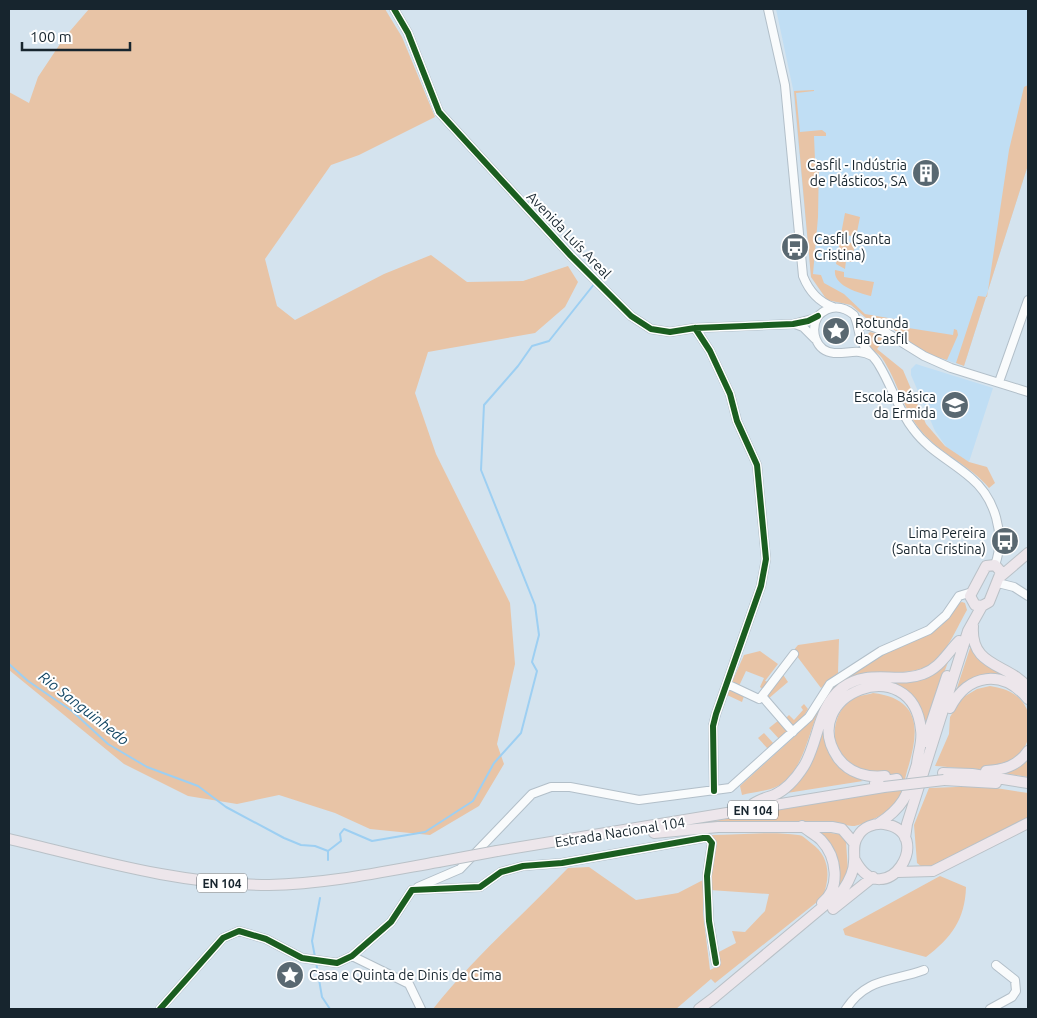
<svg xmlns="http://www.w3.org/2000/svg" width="1037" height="1018" viewBox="0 0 1037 1018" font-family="Ubuntu,sans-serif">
  <rect width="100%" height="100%" fill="#d4e3ee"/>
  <!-- built -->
  <path fill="#c0def4" d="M776 9H1028V165L964 366 924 353 884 322 866 318 851 305 827 300 811 277 793 89Z
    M916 364 993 388 969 462 950 452 935 431 911 375V369Z"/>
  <!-- green -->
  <path fill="#e8c4a6" d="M89 9H385L402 37 435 117 359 155 331 165 265 259 277 306 295 320 384 274 431 255 467 282 523 281 568 266 578 282 565 307 535 333 428 352 415 393 436 454 510 603 515 664 497 744 504 764 479 806 430 835 370 829 335 813 279 795 237 804 188 796 124 764 9 670V92L29 103 38 77 64 38Z
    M1028 85V165L964 366 956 363 978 296 987 297 1009 150 1024 87Z
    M814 90V91L796 93 800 132 822 130 826 133V136H814L815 160H819L818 217 813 274 821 275 824 283 844 294 865 314 894 319 902 327 953 335 954 329 957 330 958 335 947 360 924 353 884 322 866 318 851 305 827 300 811 277 794 91Z
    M845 213 860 217 856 237 841 234Z
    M840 240 855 244 852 262 846 261 845 269 836 264Z
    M835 270 844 272V277L874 282 871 296C859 293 833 286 835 270Z
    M870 332 887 336 877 349 903 370 926 424 945 446 969 462 987 467 995 483 989 488C970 465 942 455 922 432 903 410 898 382 882 358 878 352 870 350 865 344L866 336Z
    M962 602 965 603 967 610C957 627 948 651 932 663 906 682 863 662 834 688 807 713 812 765 778 786 769 791 752 792 742 795L740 786 794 737 816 714 831 688 887 652 929 634 941 626 958 603Z
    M839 639 838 673 821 688 793 651 798 645Z
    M971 645 1010 678 994 675 956 691Z
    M760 651 778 664 765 681 769 682 764 690 760 687 764 678 746 671 739 686 732 682 744 655Z
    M948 662 926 722C914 694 905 690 877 681L925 678Z
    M782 673 788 682 768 699 767 694Z
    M990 686C1003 688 1016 692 1024 704 1036 722 1029 755 1008 764 987 773 957 767 935 766L949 734 950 717 962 698 977 689Z
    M730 688 744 696 742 702 727 695Z
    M873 693C923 699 919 733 907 771 904 783 901 798 893 807 888 813 859 827 852 826 847 826 842 823 837 822L685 826 878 793 874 773C869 772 864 772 859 770 828 758 827 714 854 698 860 695 867 695 873 693Z
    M804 704 808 709 797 727H793L785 719 789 715 794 720 803 710 801 707Z
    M830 710C821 747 826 765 863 781L787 793 803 773Z
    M779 720 790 733 781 741 769 728Z
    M764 733 774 744 768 749 758 738Z
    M1028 758V777L1003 773Z
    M983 786 1028 793V820L931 867H922L917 863 914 825 929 788Z
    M819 832 840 834 846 842 848 871 838 890C842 866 835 849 819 832Z
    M712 835C739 835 772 831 798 835 803 835 807 840 811 843 830 856 831 878 822 898L715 983 711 979 676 1009H433C473 958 523 915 568 868L589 867 636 900 678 893 703 880V913L710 970 718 966 717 953 736 943 732 931 745 932 765 911 769 894 710 890Z
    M940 876 966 887C965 920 951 938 926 957L845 935 843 929Z"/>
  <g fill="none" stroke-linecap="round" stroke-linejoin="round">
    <!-- stream -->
    <path stroke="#9dcff2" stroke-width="2" d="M9 664 28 681 72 711 108 744 147 767 198 786 226 807 284 838 301 845 315 846 328 851V860
      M328 851 341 841 340 834 344 829 372 841 425 832 473 801 494 763 521 733 537 671 532 662 539 635 535 605 481 470 484 405 518 366 532 346 549 341 595 283
      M315 957 312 941 320 898
      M316 962 322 997 330 1009"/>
    <!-- minor casing -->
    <g stroke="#b2bfc9" stroke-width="10">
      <path id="minor" d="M394 9 408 33 439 112 571 256 631 316 651 329 670 332 695 328 793 324 816 318
        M768 9 785 85 803 276C809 291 819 302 833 307
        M857 322 882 330 924 356 951 368 1028 392
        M795 324 803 327 815 339
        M695 328 710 351 730 394 737 421 757 465 766 559 761 586 716 714 713 726 714 791
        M872 356C858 348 848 354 834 353 815 351 810 330 818 316 829 305 842 305 854 315 859 325 858 335 863 344 867 352 875 357 879 365 892 386 898 410 913 429 929 451 952 461 971 478 995 498 1006 535 995 565
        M999 382 1028 300
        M998 583 1014 587 1028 596
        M727 684 759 699
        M793 732 762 696 794 654
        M418 887 460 869 532 794 551 787H570L639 800 730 788 809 717 830 684 881 651 929 630 946 615 959 596 972 592
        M352 956 409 984 421 1009
        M160 1009 223 938 239 931 266 939 302 958 337 963 352 956 391 922 412 890 480 887 501 872 523 866 562 863 703 838H708L712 843 707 876 709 921 716 963
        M846 1009C867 977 892 982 924 970
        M990 1009 1012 997 1016 991 1015 980 996 965"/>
    </g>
    <!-- major casing -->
    <g stroke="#b9c1c7" stroke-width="12">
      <path id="major" d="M1000 577 1028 553
        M973 626C970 668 1009 663 1028 688
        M950 708C968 673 1003 669 1028 699
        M925 742 947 676
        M986 771C1003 770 1018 766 1028 751
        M943 773 972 774 1028 783
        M885 776C867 778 849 773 838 758 795 695 913 648 921 730 923 741 918 753 917 764
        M944 780 996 783
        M875 783 897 779
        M753 804C760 799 766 798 774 795 786 790 797 777 804 766 819 741 817 708 842 688 868 668 897 684 923 674 940 668 947 653 959 641
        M878 824C908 804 908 791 919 758
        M802 826C808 831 816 835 821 840 837 857 841 888 822 903
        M654 833 718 827H832L842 829 854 843
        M905 838 907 824 968 631 982 606 989 602 1001 572 995 565 986 566 970 596 975 605 982 606
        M9 839C94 859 180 885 269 885 326 884 382 872 438 862
        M497 851 884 787
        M898 872 933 871 1028 823
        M833 909 873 877
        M710 1001 843 890C849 881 854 872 854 862 855 852 852 845 858 836 863 827 874 823 884 824 938 832 885 916 855 860
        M699 1009 715 997"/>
    </g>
    <!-- minor -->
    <use href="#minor" stroke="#f9fbfc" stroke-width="8"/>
    <!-- major -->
    <use href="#major" stroke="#ede6eb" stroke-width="10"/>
    <!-- major-bridge casing -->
    <g stroke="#b9c1c7" stroke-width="12" stroke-linecap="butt">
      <path id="major-bridge" d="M884 787 944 780
        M438 862 497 851"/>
    </g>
    <!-- major-bridge -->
    <use href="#major-bridge" stroke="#ede6eb" stroke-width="10"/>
    <!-- cycleway casing -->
    <g stroke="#fff" stroke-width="9">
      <path id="cycleway" d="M394 9 408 33 439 112 571 256 631 316 651 329 670 332 695 328 793 324 808 321 818 316
        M695 328 710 351 730 394 737 421 757 465 766 559 761 586 716 714 713 726 714 791
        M160 1009 223 938 239 931 266 939 302 958 337 963 352 956 391 922 412 890 480 887 501 872 523 866 562 863 703 838H708L712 843 707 876 709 921 716 963"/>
    </g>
    <!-- cycleway -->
    <use href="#cycleway" stroke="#1b5e20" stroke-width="6"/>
  </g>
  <!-- icons -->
  <defs>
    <g id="building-disc" transform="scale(1.4375)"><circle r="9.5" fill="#596871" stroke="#fff"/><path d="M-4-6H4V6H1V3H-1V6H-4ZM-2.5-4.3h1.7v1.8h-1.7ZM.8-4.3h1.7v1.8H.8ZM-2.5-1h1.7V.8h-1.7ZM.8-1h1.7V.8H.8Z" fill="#fff"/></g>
    <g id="bus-disc" transform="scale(1.4375)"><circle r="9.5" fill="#596871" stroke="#fff"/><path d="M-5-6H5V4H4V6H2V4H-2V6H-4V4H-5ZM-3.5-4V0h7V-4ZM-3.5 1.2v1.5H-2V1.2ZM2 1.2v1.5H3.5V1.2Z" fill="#fff"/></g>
    <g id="sight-disc" transform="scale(1.4375)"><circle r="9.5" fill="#596871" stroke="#fff"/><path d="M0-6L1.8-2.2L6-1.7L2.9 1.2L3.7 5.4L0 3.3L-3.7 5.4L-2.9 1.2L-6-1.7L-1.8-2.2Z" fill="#fff"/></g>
    <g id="school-disc" transform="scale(1.4375)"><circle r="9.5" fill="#596871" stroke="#fff"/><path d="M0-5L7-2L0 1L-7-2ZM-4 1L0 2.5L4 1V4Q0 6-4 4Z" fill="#fff"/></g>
  </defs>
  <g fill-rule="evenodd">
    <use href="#building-disc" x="926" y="173"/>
    <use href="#bus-disc" x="795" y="247"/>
    <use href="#sight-disc" x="836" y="331"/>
    <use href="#school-disc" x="955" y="405"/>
    <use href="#bus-disc" x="1005" y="541"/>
    <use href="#sight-disc" x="290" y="975"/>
  </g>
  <g text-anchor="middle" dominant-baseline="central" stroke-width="4" stroke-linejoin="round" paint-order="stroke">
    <!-- shield labels -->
    <g fill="#fff" stroke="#5d666d" stroke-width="1">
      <rect x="728" y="800.5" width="50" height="19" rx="4"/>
      <rect x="197" y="873.5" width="50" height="19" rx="4"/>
    </g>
    <g font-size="12" font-weight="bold" fill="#17252e">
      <text x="753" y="810">EN 104</text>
      <text x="222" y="883">EN 104</text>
    </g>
    <!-- poi labels -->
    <g font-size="14" fill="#17252e" stroke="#fff" text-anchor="end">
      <text x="907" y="165">Casfil - Indústria<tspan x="907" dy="16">de Plásticos, SA</tspan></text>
      <text x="814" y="239" text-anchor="start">Casfil (Santa<tspan x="814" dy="16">Cristina)</tspan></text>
      <text x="855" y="323" text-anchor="start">Rotunda<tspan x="855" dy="16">da Casfil</tspan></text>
      <text x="936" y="397">Escola Básica<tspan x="936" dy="16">da Ermida</tspan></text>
      <text x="986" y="533">Lima Pereira<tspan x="986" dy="16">(Santa Cristina)</tspan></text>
      <text x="309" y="975" text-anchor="start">Casa e Quinta de Dinis de Cima</text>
    </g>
    <!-- street labels -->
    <g font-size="14" fill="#17252e" stroke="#fff">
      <text transform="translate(569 235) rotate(46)">Avenida Luís Areal</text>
      <text transform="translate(620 832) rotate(-9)">Estrada Nacional 104</text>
    </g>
    <!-- water labels -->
    <g font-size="15" font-style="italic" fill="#114563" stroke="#fff">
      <text transform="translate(84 708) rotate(38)">Rio Sanguinhedo</text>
    </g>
  </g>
  <!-- border -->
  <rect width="1037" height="1018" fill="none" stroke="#17252e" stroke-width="20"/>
  <!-- scale -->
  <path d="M22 42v8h108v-8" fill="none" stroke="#17252e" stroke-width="2.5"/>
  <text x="30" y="42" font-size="15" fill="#17252e" stroke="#ffffff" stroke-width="4" paint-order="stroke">100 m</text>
</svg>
